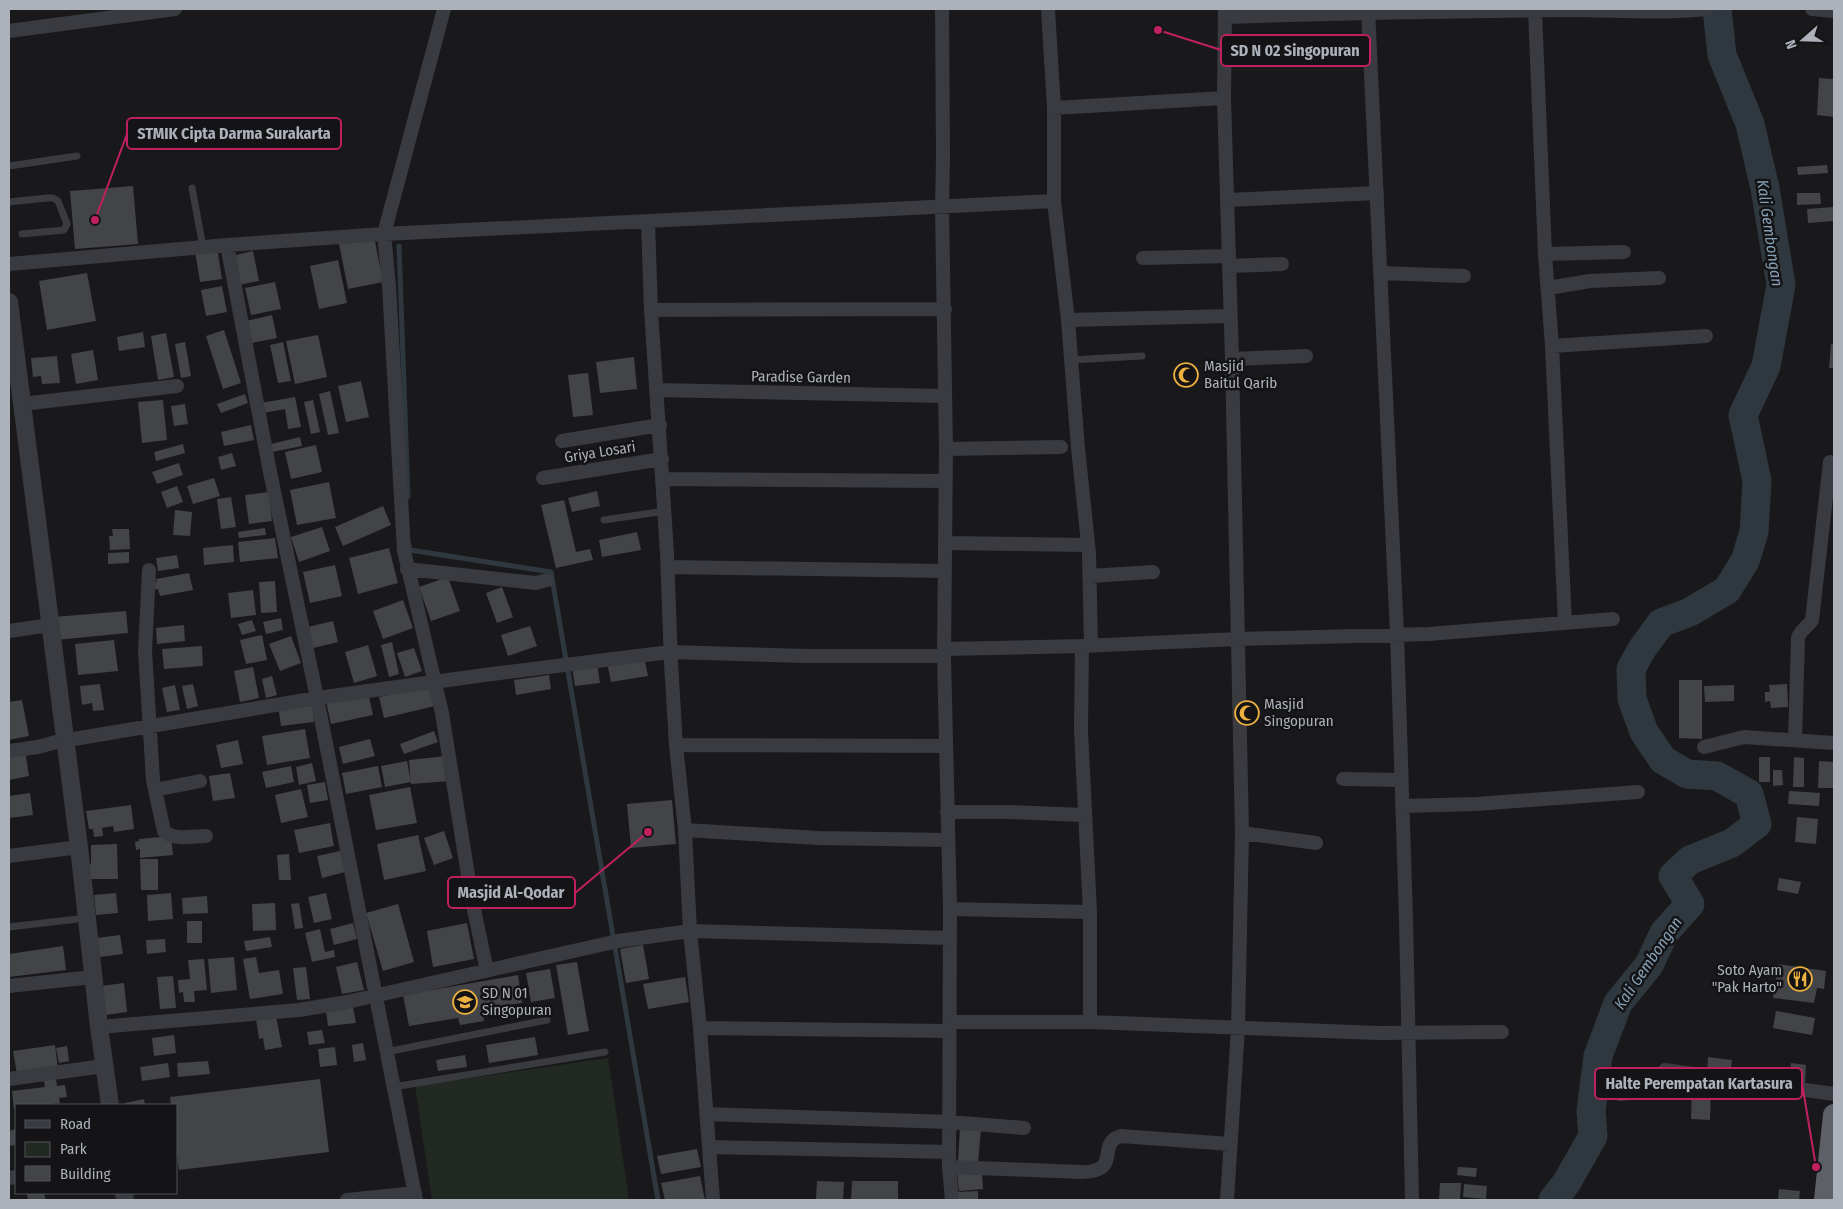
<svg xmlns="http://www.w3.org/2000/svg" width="1843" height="1209" viewBox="0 0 1843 1209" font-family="'Fira Sans Condensed',sans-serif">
  <rect width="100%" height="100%" fill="#19191b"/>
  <!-- green -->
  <path fill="#212922" d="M608 1058 629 1200H432L415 1086Z"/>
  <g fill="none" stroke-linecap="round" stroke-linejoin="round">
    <!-- stream -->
    <path stroke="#2f383f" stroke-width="5" d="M399 246 408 497
      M409 545 410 550 551 572 658 1200"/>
    <!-- river -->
    <path stroke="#2f383f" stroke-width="29" d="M1553 1200 1567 1182 1593 1136 1591 1111 1598 1056 1618 1003 1649 965 1664 933 1690 904 1673 876 1690 860 1732 843 1757 824 1749 794 1717 776 1687 774 1663 760 1644 732 1632 699 1631 669 1642 649 1661 623 1690 612 1727 590 1745 561 1754 532 1757 481 1743 415 1766 366 1781 285 1765 188 1750 124 1722 55 1717 9"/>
  </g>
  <!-- building -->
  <path fill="#434448" d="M1819 78 1834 79V117L1817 115Z
    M1827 165 1828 173 1798 175 1797 167Z
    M133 186 138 244 75 249 70 191Z
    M1797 193H1820L1821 204 1797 205Z
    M1834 207V221L1808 223 1807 209Z
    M374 236 383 282 348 289 339 244Z
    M217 247 222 279 200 282 195 251Z
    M253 251 259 281 238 285 232 256Z
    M338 260 347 303 319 309 310 266Z
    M87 273 96 321 47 330 39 281Z
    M275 282 281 309 251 315 245 288Z
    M222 286 227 312 206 316 201 290Z
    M272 315 277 338 247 344 242 322Z
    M224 330 241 383 223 389 206 336Z
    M143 332 145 347 119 351 117 337Z
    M166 333 174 377 158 380 151 336Z
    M318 335 327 377 295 384 286 341Z
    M185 342 191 376 181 378 175 344Z
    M283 342 291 381 278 383 270 345Z
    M1831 344H1834V368H1829Z
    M93 350 98 380 76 384 71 354Z
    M57 356 60 383 42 384 41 376 33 377 31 358Z
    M634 357 637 389 600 393 596 362Z
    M588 373 593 415 573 417 568 375Z
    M361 381 369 417 346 422 338 386Z
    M330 391 339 433 328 435 319 394Z
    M245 394 248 403 221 413 217 404Z
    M295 397 301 427 288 429 285 409 263 413 261 403Z
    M163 400 167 440 142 443 138 402Z
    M313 400 320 432 311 434 304 402Z
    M185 404 188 424 174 426 171 406Z
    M251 425 254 440 224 446 221 432Z
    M300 437 302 446 272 452 271 444Z
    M183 444 185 453 156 461 154 452Z
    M316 445 322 472 291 479 285 452Z
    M232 453 236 466 221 470 218 457Z
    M179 463 183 475 157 484 152 472Z
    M214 478 220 496 193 504 187 486Z
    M329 482 336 518 297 525 290 490Z
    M177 486 183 502 167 508 161 492Z
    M597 491 600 506 572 512 568 498Z
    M269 492 272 521 249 524 245 495Z
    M231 497 236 527 221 529 217 499Z
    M564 500 576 552 590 549 593 560 556 568 541 505Z
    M383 506 391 525 343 546 335 527Z
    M175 510 192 512 190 536 173 535Z
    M322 527 330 551 299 562 291 537Z
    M265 528 266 535 239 538 238 532Z
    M112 529H129L130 549 110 550 109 536H113Z
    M637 532 641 550 602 557 599 540Z
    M275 538 278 558 240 562 238 542Z
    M233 545 234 562 204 565 203 548Z
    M389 548 398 583 358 594 349 558Z
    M129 552V563L108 564V553Z
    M177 555 179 568 158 571 156 558Z
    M335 565 342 596 310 603 303 572Z
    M189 573 193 590 160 596 158 589 152 590 150 583 157 582 156 579Z
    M448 577 460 611 431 621 419 587Z
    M275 581 277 612 261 613 259 582Z
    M502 587 513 617 497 623 486 593Z
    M253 590 256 615 231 618 228 593Z
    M403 600 413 628 383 639 373 611Z
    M126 611 128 633 56 640 54 617Z
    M281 618 283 630 266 634 263 622Z
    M252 620 256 631 242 635 238 624Z
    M333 621 338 642 313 648 308 627Z
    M184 625 185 641 157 644 156 628Z
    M530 626 537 646 508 656 501 635Z
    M262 635 267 660 246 664 240 640Z
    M291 636 301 663 280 671 269 644Z
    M114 640 118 671 78 675 75 644Z
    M392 642 399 674 389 677 381 645Z
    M368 645 377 676 354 683 345 652Z
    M202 646 203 666 164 669 162 649Z
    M414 648 422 671 405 677 397 653Z
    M644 657 648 676 611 682 607 663Z
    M597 663 600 683 575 686 572 667Z
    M253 667 259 698 240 702 234 671Z
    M549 675 551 689 516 695 514 680Z
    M272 676 277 695 266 698 262 679Z
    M1679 680H1702V739L1679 738Z
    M100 684 104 710 93 711 92 703 82 705 80 686Z
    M193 684 198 706 187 709 182 686Z
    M1787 684 1788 707 1771 708 1770 701 1765 702V692H1770L1769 685Z
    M175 685 180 710 167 712 162 688Z
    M1734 685V701L1705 702 1704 686Z
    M430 686 435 706 384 718 379 697Z
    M368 692 373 715 331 724 326 701Z
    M22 700 29 736 9 740V702Z
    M312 702 314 722 281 726 278 706Z
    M305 729 310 758 267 765 262 736Z
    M434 731 438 742 404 754 400 744Z
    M370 739 375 756 343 764 339 747Z
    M238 740 243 764 221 768 216 745Z
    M25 750 29 776 9 780V753Z
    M447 756 450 781 411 784 409 760Z
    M1759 757H1770V782H1759Z
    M1794 757 1804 758V787H1793Z
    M407 761 411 782 385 787 381 766Z
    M1819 761 1834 762V788H1818Z
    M312 763 316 781 299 785 296 767Z
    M291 766 294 782 266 788 262 772Z
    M378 766 382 787 346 794 342 773Z
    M1773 770H1782L1783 785 1773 786Z
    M230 773 235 798 213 801 209 776Z
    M325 782 328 800 310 803 307 785Z
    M410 787 417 823 376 830 369 795Z
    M301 789 308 817 281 823 275 795Z
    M1789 791 1820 793 1819 806 1788 804Z
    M30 793 33 815 9 818V796Z
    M672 800 676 844 631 848 627 804Z
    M131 805 134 829 114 832 113 826 102 828 103 836 94 837 93 829H89L86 811Z
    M1797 817 1818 819 1816 844 1795 842Z
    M330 823 334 846 299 853 294 830Z
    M444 831 453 858 434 865 424 838Z
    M418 835 426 871 384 880 377 844Z
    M171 836 173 855 140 858V849L136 850 135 842 139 841V839Z
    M117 844 118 879H91V873L87 874V864H91V845Z
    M340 851 345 872 322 878 317 856Z
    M289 854 291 880H279L277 855Z
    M140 859H158V890H141Z
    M1779 878 1801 882 1798 894 1777 890Z
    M116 893 118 913 96 915 94 895Z
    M171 893 173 919 148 921 147 895Z
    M326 893 332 919 314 923 308 897Z
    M207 896 208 913 183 914 182 898Z
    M275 903 276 930 253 931 252 904Z
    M299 903 303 928 295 929 291 904Z
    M398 904 414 962 383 971 366 913Z
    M187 921H202V943H187Z
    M353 923 357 939 334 945 330 929Z
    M467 923 474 959 433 967 427 931Z
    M320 929 325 952 334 950 335 957 312 962 305 933Z
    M120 935 123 954 100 957 97 938Z
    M270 937 272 947 246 951 244 941Z
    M165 939 166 952 147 954 146 940Z
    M643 945 649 979 626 983 620 949Z
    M63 946 66 970 9 977V954Z
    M234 957 237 990 211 993 208 959Z
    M256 957 259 973 279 970 283 994 250 999 243 959Z
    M204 959 207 990 194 991 195 1002H184L183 992 179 993 178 980 190 979 188 960Z
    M357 962 364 990 342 994 336 967Z
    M577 962 589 1031 568 1035 556 965Z
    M1778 964 1826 971 1824 989 1817 988 1814 1003 1773 998Z
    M306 967 310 999 297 1000 293 968Z
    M550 969 555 998 531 1002 526 973Z
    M518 975 522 1003 482 1009 484 1021 460 1025 458 1018 409 1026 403 995Z
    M173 976 176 1008 160 1009 157 977Z
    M685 977 689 1002 648 1009 643 984Z
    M124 983 127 1012 105 1015 101 986Z
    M353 1007 356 1023 328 1026 326 1011Z
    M1776 1011 1815 1018 1812 1035 1773 1028Z
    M276 1016 282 1047 265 1050 263 1038 259 1039 256 1019Z
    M322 1030 325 1043 309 1045 307 1032Z
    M174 1035 176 1053 154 1056 152 1038Z
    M535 1037 538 1055 489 1063 486 1045Z
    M363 1043 366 1060 354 1062 352 1045Z
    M55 1045 58 1068 17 1074 13 1051Z
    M67 1046 69 1061 59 1063 56 1048Z
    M335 1047 337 1065 320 1067 318 1049Z
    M465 1055 467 1067 438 1071 436 1060Z
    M1708 1057 1732 1060 1730 1075 1707 1073Z
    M208 1061 210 1074 178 1077 177 1063Z
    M168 1063 170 1077 142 1081 140 1067Z
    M1791 1063 1806 1065 1805 1085 1789 1083Z
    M1636 1069V1074H1642L1644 1099 1618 1101 1617 1076 1621 1075 1620 1070Z
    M56 1079 57 1086 65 1085 67 1097 59 1098 60 1103 40 1105H16V1108L14 1109 12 1091 45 1087 44 1081Z
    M320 1079 329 1152 179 1170 176 1146V1105H171L170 1097Z
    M1692 1084 1711 1085 1710 1120 1691 1119Z
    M144 1099 145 1105H125V1103Z
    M960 1127 981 1129 978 1163 958 1161Z
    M16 1129V1145L9 1146V1131Z
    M697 1149 701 1167 661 1174 657 1156Z
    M1458 1167 1477 1168 1476 1177 1457 1175Z
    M982 1171 983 1189 959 1191 957 1173Z
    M700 1176 705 1200H665L661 1183Z
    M817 1181 844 1182 843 1200H816Z
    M852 1181H898V1200H851Z
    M1440 1183H1461L1460 1200H1439Z
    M1464 1184 1487 1186 1486 1199 1463 1197Z
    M1779 1189 1800 1191 1799 1200H1778Z
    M978 1191V1200H956V1192Z
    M34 1193H44L46 1200H28L27 1194Z"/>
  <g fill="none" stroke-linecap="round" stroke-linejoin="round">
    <!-- service -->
    <path stroke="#3a3b40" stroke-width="7" d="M9 166 77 156
      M192 188 203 247
      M9 202 47 198H53L58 201 67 224 64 230 22 234
      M1071 360 1142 356
      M604 520 665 511
      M9 927 86 918
      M386 1052 547 1020
      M393 1087 605 1052"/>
    <!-- minor -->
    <path stroke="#3a3b40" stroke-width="14" d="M444 9 384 234 389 286 404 551 442 713 472 900 487 971
      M942 9 943 157 942 208 946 449 944 656 950 909 949 1167 952 1200
      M1048 9 1054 108
      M1225 9 1224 98 1232 359 1242 833 1238 1028 1227 1200
      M1368 9 1397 634 1406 919 1412 1200
      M1812 9 1834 11
      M1535 11 1545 254 1552 346 1565 623
      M1225 17C1339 13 1453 11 1567 10 1614 10 1660 14 1707 9
      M9 31 175 9
      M1227 200 1377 193
      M648 222 651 310 667 553 671 663 676 745 685 830 690 931 700 1028 713 1200
      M227 245 270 472 317 698 416 1200
      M1545 254 1624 252
      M1143 258 1229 256
      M9 264 227 245 384 234 1054 201
      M1229 266 1282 264
      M1380 273 1464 276
      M1548 288 1590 281 1659 278
      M651 310 945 309
      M1068 320 1230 316
      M1552 346 1706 336
      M1232 359 1306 356
      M657 390 945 396
      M22 404 177 386
      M562 441 660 425
      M946 449 1061 447
      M543 478 662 459
      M663 479 945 481
      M945 543 1088 545
      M667 567 944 571
      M407 569 536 583 547 580
      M149 570 145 651 153 780 155 790 200 781
      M1089 576 1153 572
      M9 631 50 625
      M1091 645 1089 553 1078 448 1068 320 1054 201V108L1224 98
      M1082 646 1081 730 1090 912V1022
      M944 649 1082 646 1238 639 1429 634 1613 619
      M1795 740 1798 638C1800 630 1808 627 1812 620L1830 462
      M676 745 945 746
      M1704 747 1744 737 1834 743
      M9 751 38 747 56 742 317 698 492 674 670 652 808 656H944
      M1343 779 1401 780
      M155 790 164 831C174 841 193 836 206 836
      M1402 806 1477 804 1638 792
      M947 812H1010L1084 815
      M685 830 818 838 948 840
      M1242 833 1316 843
      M9 856 79 847
      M950 909 1090 912
      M9 986 93 977
      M950 1022H1090L1378 1033 1502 1032
      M99 1027 299 1010 347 1002 618 941 690 931 949 938
      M700 1028 949 1031
      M1665 1070 1834 1094
      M9 1079 104 1066
      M707 1114 949 1122 1024 1128
      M709 1147 949 1152
      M949 1167C985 1168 1021 1170 1057 1171 1069 1171 1085 1174 1096 1170 1116 1164 1099 1142 1121 1136L1230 1144
      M9 1178 16 1177
      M347 1200 415 1193"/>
    <!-- tertiary -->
    <path stroke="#3a3b40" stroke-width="18" d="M9 302 79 847 99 1027 110 1105
      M124 1193 125 1200"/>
    <!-- trunk -->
    <path stroke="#5e6068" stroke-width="22" d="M1825 1200 1834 1115"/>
  </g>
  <!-- icons -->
  <defs>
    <g id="mosque-ring" transform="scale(1.25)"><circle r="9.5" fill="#141416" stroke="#ecb040" stroke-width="1.5"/><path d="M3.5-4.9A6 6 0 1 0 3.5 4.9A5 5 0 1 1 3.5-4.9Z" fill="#ecb040"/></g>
    <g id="restaurant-ring" transform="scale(1.25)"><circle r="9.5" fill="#141416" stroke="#ecb040" stroke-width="1.5"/><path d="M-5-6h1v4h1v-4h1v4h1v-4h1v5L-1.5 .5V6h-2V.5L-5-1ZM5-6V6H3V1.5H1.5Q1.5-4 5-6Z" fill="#ecb040"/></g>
    <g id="school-ring" transform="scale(1.25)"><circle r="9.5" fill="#141416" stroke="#ecb040" stroke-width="1.5"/><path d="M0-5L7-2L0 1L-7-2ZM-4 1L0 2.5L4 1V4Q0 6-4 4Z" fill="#ecb040"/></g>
  </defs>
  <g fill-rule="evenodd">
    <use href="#mosque-ring" x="1186" y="375"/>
    <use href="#mosque-ring" x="1247" y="713"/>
    <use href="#restaurant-ring" x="1800" y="979"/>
    <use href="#school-ring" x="465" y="1002"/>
  </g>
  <g text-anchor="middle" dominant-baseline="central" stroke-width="5" stroke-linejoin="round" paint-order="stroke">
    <!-- poi labels -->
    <g font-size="15" fill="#acb1ba" stroke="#141416" text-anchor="start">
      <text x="1204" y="366">Masjid<tspan x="1204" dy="17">Baitul Qarib</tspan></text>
      <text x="1264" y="704">Masjid<tspan x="1264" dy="17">Singopuran</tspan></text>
      <text x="1782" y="970" text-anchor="end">Soto Ayam<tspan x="1782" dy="17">"Pak Harto"</tspan></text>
      <text x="482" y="993">SD N 01<tspan x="482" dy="17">Singopuran</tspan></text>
    </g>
    <!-- street labels -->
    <g font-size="15" fill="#acb1ba" stroke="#141416">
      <text transform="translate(801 377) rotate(1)">Paradise Garden</text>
      <text transform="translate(600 452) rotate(-9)">Griya Losari</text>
    </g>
    <!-- water labels -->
    <g font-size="16" font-style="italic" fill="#859eb4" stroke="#141416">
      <text transform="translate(1770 233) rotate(82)">Kali Gembongan</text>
      <text transform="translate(1648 963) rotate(-56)">Kali Gembongan</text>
    </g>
  </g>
  <!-- callouts -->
  <path fill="none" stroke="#c12060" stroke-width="2" d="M1158 30L1221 50M95 220L127 134M648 832L575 893M1816 1167L1802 1083"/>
  <g fill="#c12060" stroke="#141416" stroke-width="2">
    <circle cx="1158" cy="30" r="5"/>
    <circle cx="95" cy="220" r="5"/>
    <circle cx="648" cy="832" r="5"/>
    <circle cx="1816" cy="1167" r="5"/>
  </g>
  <g fill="#141416" stroke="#c12060" stroke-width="2">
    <rect x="1221" y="35" width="149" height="31" rx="5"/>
    <rect x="127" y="118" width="214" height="31" rx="5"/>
    <rect x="448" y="877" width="127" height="31" rx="5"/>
    <rect x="1595" y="1068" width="207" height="31" rx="5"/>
  </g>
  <g font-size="16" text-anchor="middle" font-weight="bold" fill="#acb1ba">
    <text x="1295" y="56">SD N 02 Singopuran</text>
    <text x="234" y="139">STMIK Cipta Darma Surakarta</text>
    <text x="511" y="898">Masjid Al-Qodar</text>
    <text x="1699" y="1089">Halte Perempatan Kartasura</text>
  </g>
  <!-- border -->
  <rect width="1843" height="1209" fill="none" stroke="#acb1ba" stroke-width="20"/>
  <!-- legend -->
  <rect x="15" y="1104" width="162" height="90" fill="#141416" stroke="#515358"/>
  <rect x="25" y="1120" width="25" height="8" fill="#3a3b40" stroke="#515358"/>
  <text x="60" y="1129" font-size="15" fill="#acb1ba">Road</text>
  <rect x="25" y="1142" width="25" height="15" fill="#212922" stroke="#515358"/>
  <text x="60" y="1154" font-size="15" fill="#acb1ba">Park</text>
  <rect x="25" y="1166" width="25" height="15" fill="#434448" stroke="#515358"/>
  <text x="60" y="1179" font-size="15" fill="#acb1ba">Building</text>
  <!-- north arrow -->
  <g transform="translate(1803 40) rotate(250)" stroke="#141416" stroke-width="4" paint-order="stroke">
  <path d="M0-4L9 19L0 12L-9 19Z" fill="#acb1ba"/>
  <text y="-8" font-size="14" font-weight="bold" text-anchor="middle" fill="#acb1ba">N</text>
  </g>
</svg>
